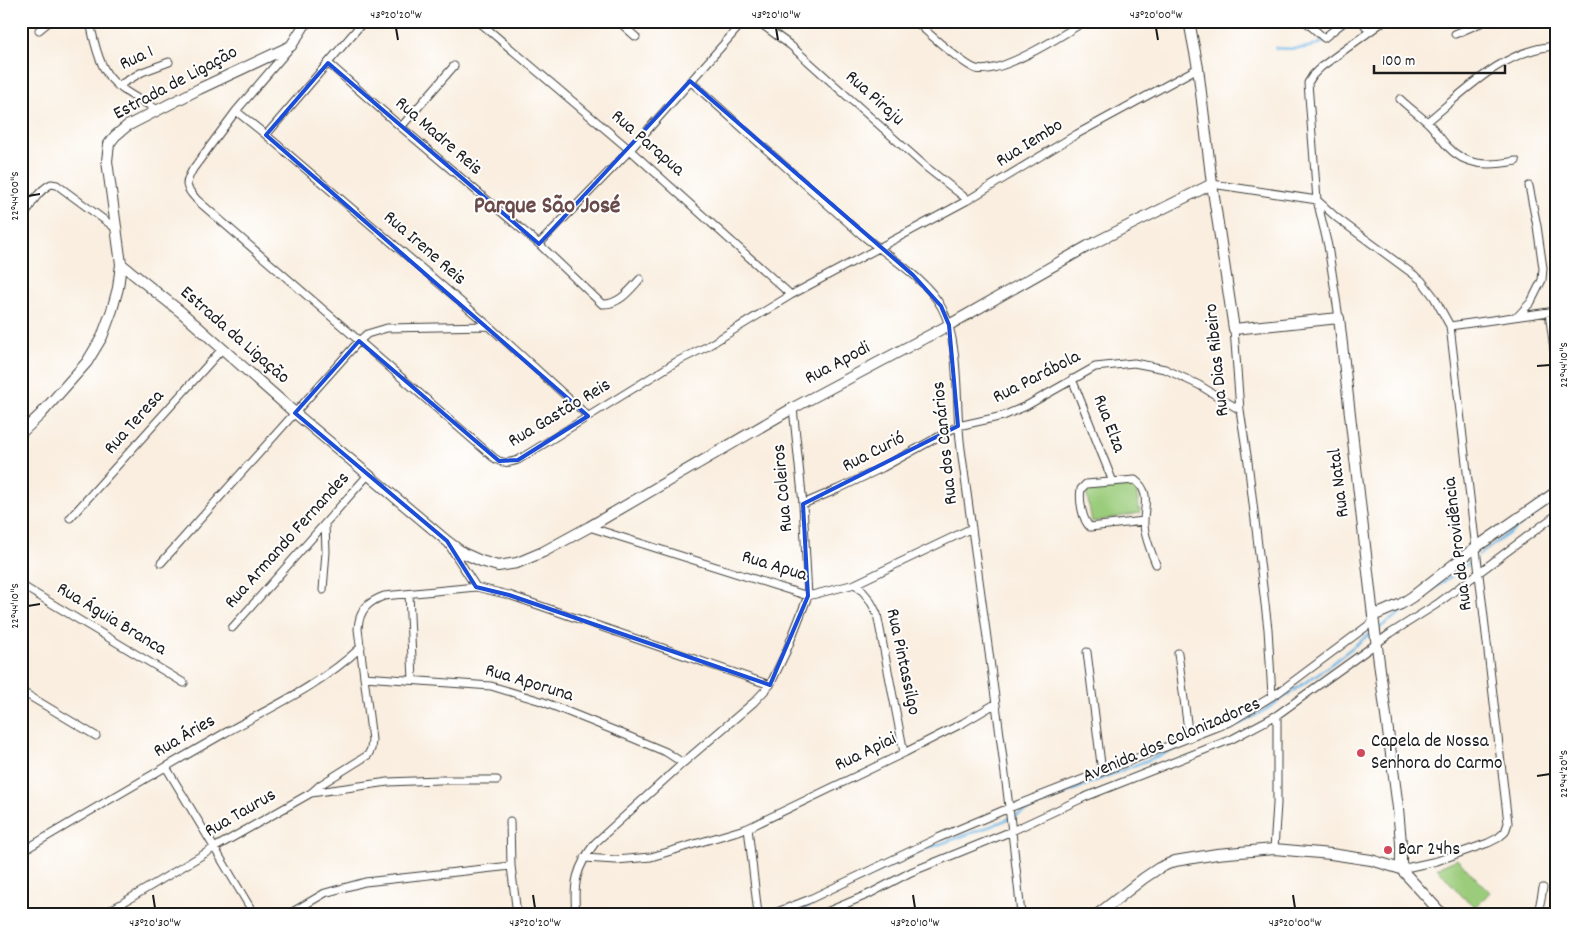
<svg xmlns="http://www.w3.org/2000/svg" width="1577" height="935" viewBox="0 0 1577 935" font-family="Dekko,sans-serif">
  <rect width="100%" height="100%" fill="#fff"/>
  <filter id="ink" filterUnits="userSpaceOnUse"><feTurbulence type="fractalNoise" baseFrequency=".02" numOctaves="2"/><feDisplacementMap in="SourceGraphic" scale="10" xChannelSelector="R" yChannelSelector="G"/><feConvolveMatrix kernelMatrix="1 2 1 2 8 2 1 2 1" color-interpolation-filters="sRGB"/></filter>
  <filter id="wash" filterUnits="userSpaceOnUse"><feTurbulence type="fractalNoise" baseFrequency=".0096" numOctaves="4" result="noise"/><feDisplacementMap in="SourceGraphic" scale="20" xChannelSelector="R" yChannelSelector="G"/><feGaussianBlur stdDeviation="1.12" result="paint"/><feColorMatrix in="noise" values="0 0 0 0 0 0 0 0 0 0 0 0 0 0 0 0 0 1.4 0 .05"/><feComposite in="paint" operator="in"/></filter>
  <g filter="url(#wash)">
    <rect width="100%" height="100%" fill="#f9eedf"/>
    <!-- green -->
    <path fill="#9bcc7b" stroke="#5c744c" d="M1135 483 1140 513 1092 522 1086 491Z
      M1457 859 1490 892 1476 907 1463 897 1437 868Z"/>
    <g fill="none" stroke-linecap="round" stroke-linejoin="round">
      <!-- stream -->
      <path stroke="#6fb9e8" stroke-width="2.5" d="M1275 48C1314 52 1324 43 1355 21
        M1479 555 1556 499
        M1378 629 1475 559
        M790 914 819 901 923 850 994 825 1090 783 1244 722 1267 709 1326 668 1371 633"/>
    </g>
  </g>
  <g filter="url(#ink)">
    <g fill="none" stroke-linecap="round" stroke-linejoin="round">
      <!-- street casing -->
      <g stroke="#3d3c39" stroke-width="9">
        <path id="street" d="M90 21C93 38 100 68 112 80 124 93 143 101 158 110
          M478 21 630 150 791 295
          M618 21 636 37
          M757 21 790 45 926 167 968 200
          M915 21C926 31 964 65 976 69 1001 75 1063 35 1085 21
          M1305 21 1324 38 1345 21
          M1362 21 1369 31
          M39 30 50 21
          M1455 34 1485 21
          M289 49 236 111 193 169C184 185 185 186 197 200L494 458C502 464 509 463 518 460L676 362 706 347 791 295 968 200 1077 134 1198 68
          M328 63 401 127 539 244 602 304C619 305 630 290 640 279
          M690 81C747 132 803 183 861 234 886 255 926 278 942 308 961 344 955 407 961 449 982 604 1005 758 1021 914
          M118 86 142 72 169 62
          M1400 99C1408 107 1418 114 1427 122 1434 128 1440 138 1447 146 1466 167 1489 166 1516 161
          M236 111 266 135 489 326 588 416
          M1427 122C1465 91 1504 49 1556 46
          M401 127 454 66
          M266 135 364 21
          M1212 184 1317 200 1337 218 1421 280 1434 297 1450 326 1508 823 1505 832 1498 838 1488 843 1437 861 1401 869
          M21 223C29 208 36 192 51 184L57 185 118 230
          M539 244 630 150 744 21
          M1549 312 1556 364
          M1518 316 1531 302 1542 280 1543 268 1537 226 1529 186
          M1339 318 1328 246 1317 200 1308 83 1313 75 1321 67 1384 21
          M1450 326 1556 311
          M1234 329 1240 410 1248 462 1268 629 1272 696
          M1072 379 1113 482
          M803 504 838 489 882 468 958 426 1003 416 1026 406 1095 367 1134 363 1165 369 1199 385 1240 410
          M70 518 223 348
          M1144 521 1090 527C1082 520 1079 499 1081 489L1086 484 1135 480C1152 493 1143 508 1144 525 1145 538 1151 552 1156 564
          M589 527 808 596 855 584 972 528
          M449 545 476 587 509 595 770 685
          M161 563 359 341 367 334 387 328 489 326
          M855 584C866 593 871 601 877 614L904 753
          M21 585 184 683
          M323 590 326 552 325 524
          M409 594 413 680
          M232 628 368 475
          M1087 652 1102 772
          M1178 653 1189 738
          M364 677 491 686 541 701 623 734 666 752 683 763
          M21 691 96 736
          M166 767 254 914
          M311 793 388 782 439 780H497
          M510 821 511 866 517 914
          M748 828 758 914
          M1274 849 1277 804V715
          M21 852C88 812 155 773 223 734 270 708 321 685 361 647
          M584 858 616 860 651 857 748 828 904 753 963 723 995 704
          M104 914 214 848 311 793 320 785 368 755 371 749 372 740 358 629C359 611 367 602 384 596L476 587
          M289 914 325 893 365 882 511 866
          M576 914C573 883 576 868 595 843L683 763 754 702 770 685 786 652 808 596 803 504 793 408
          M772 914 808 900 938 838 1009 808 1232 721 1279 692 1374 621
          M822 914 869 894 911 872 1012 831 1085 797 1232 739 1277 715 1391 633 1437 604 1556 515
          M1538 914 1543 888"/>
      </g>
      <!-- secondary casing -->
      <g stroke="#3d3c39" stroke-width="12">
        <path id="secondary" d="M1189 21 1198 68 1212 184 1234 329 1339 318 1373 616 1398 808 1401 843V869
          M121 264 181 312 295 413 447 541 463 553 481 561 498 566 517 563 543 552 589 527 793 408 949 325 1088 246 1212 184
          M21 433 41 414 87 362 102 337 112 310 118 288 121 264 107 161 109 144 115 136 127 126 199 89 291 46 307 21
          M1373 616 1401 604 1412 597 1475 548 1556 492
          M1098 914 1144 878 1159 868 1175 861 1217 854 1274 849 1331 854 1371 860 1401 869 1442 914"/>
      </g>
      <!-- street -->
      <use href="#street" stroke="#fff" stroke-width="7"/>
      <!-- secondary -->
      <use href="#secondary" stroke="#fff" stroke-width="10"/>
    </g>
  </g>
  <!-- marked area -->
  <path fill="none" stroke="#1d4ed8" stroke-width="4" stroke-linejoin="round" d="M328 63 539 244 690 81 913 275 941 306 949 325 958 426 803 504 808 596 770 685 509 595 476 587 447 541 295 413 359 341 499 461 518 460 588 416 266 135Z"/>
  <!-- ticks -->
  <path fill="none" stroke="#1c1c1c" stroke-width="2" d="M396 28 398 40M776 28 778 40M1156 28 1158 40M28 196 40 194M1537 366 1550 365M28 606 40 604M1537 776 1550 774M153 895 155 908M533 895 535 908M913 895 915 908M1293 895 1295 908"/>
  <!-- markers -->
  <g fill="#d1495b" stroke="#fff" stroke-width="2">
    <circle cx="1361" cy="753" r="5"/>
    <circle cx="1388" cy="850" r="5"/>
  </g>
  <g text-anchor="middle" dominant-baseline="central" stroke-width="4" stroke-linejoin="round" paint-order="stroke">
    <!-- street labels -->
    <g font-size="19" fill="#1c1c1c" stroke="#fff">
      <text transform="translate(137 59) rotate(-25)">Rua 1</text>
      <text transform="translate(176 84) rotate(-28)">Estrada de Ligação</text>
      <text transform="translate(874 99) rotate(42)">Rua Piraju</text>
      <text transform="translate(438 137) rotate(41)">Rua Madre Reis</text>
      <text transform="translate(647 144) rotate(41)">Rua Parapua</text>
      <text transform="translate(1030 144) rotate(-32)">Rua Iembo</text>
      <text transform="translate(424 249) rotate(41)">Rua Irene Reis</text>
      <text transform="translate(234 336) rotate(41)">Estrada da Ligação</text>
      <text transform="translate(1218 360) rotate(-96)">Rua Dias Ribeiro</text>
      <text transform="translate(838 364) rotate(-28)">Rua Apodi</text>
      <text transform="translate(1037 378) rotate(-27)">Rua Parábola</text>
      <text transform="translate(560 414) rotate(-31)">Rua Gastão Reis</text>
      <text transform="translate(135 423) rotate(-48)">Rua Teresa</text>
      <text transform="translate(1108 424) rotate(69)">Rua Elza</text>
      <text transform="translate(946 443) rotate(-96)">Rua dos Canários</text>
      <text transform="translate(874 453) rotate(-27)">Rua Curió</text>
      <text transform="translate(1340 483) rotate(-97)">Rua Natal</text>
      <text transform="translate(784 488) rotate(-95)">Rua Coleiros</text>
      <text transform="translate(288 541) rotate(-48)">Rua Armando Fernandes</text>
      <text transform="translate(1459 544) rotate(-97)">Rua da Providência</text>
      <text transform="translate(774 567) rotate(17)">Rua Apua</text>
      <text transform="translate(111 620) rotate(31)">Rua Águia Branca</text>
      <text transform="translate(902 662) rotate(78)">Rua Pintassilgo</text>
      <text transform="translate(529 684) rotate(17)">Rua Aporuna</text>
      <text transform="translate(185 737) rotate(-30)">Rua Áries</text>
      <text transform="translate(1172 741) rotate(-23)">Avenida dos Colonizadores</text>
      <text transform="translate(866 753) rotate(-26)">Rua Apiai</text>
      <text transform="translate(241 814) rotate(-30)">Rua Taurus</text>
    </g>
    <!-- poi labels -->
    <g font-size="19" fill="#1c1c1c" stroke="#fff" text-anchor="start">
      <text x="1371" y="742">Capela de Nossa<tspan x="1371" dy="22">Senhora do Carmo</tspan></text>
      <text x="1398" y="850">Bar 24hs</text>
    </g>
    <!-- district labels -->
    <g font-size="24" font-weight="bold" fill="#694b4a" stroke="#fff">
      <text x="547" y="207">Parque São José</text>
    </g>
  </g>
  <!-- margin -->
  <rect width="1577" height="935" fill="none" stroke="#fff" stroke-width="55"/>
  <!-- scale -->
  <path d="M1374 65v8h131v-8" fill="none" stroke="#1c1c1c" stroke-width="2.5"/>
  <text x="1382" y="65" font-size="15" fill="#1c1c1c" stroke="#ffffff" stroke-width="4" paint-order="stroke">100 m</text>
  <rect x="28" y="28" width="1522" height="880" fill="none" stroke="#1c1c1c" stroke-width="2"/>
  <g font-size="12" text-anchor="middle" fill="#1c1c1c">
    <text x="396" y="18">43°20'20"W</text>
    <text x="776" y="18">43°20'10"W</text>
    <text x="1156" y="18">43°20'00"W</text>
    <text transform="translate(14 196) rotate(-90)" y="4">22°44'00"S</text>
    <text transform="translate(1563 365) rotate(-90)" y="4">22°44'10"S</text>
    <text transform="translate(14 606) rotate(-90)" y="4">22°44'10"S</text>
    <text transform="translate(1563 774) rotate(-90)" y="4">22°44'20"S</text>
    <text x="155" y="926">43°20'30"W</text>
    <text x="535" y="926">43°20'20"W</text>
    <text x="915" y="926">43°20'10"W</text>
    <text x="1295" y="926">43°20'00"W</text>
  </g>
</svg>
